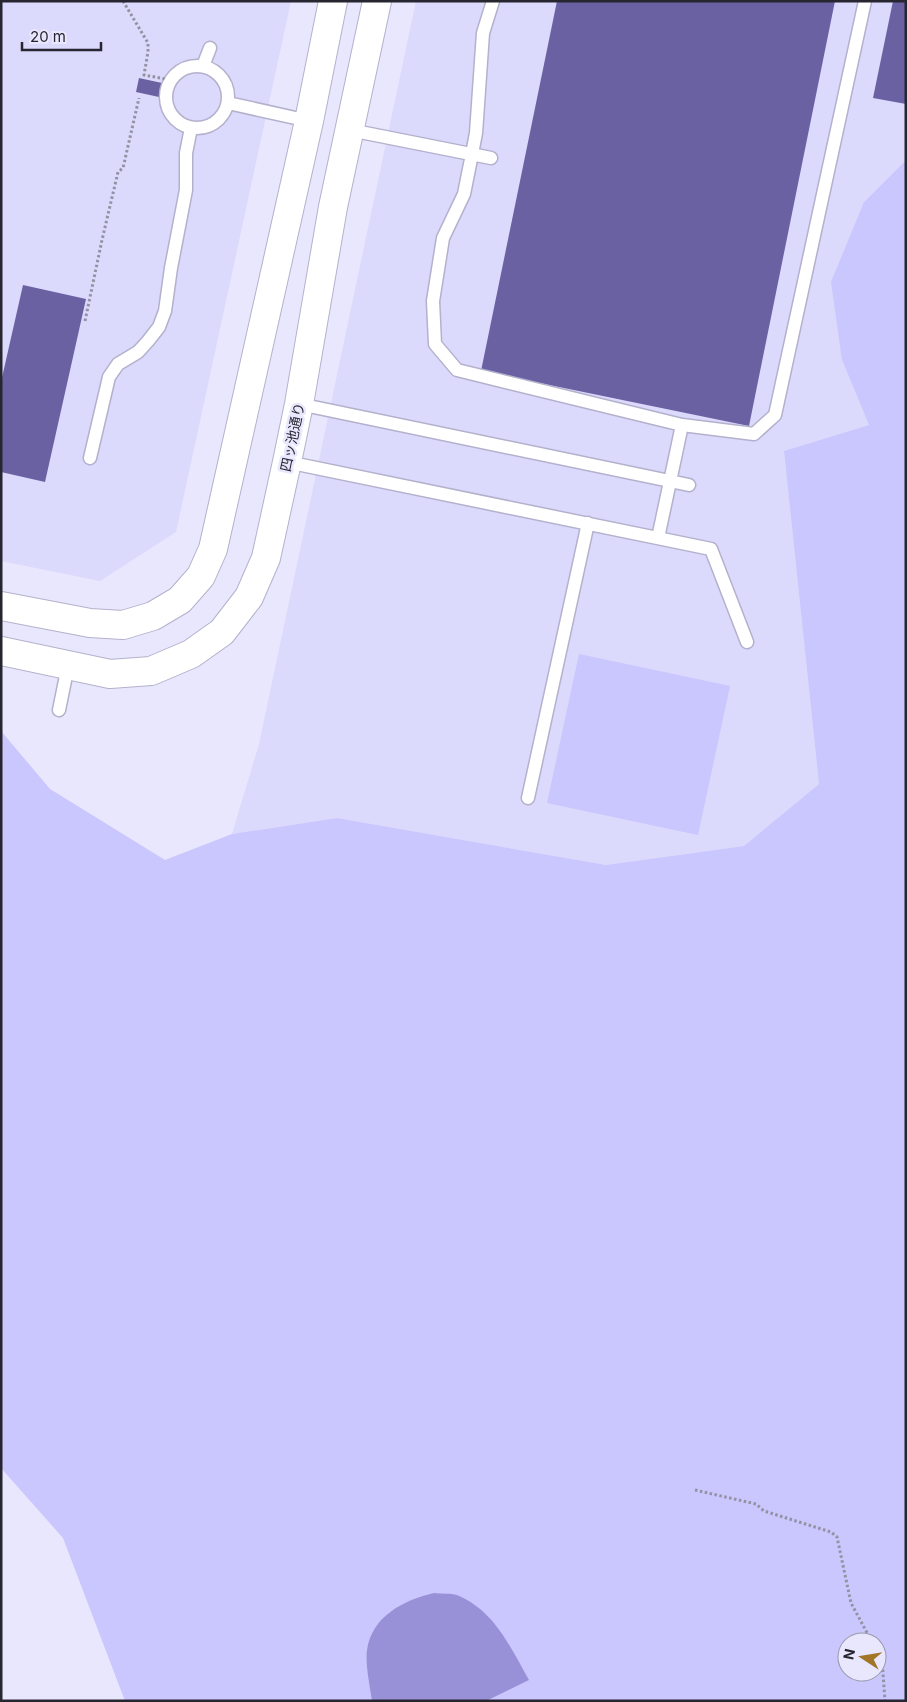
<svg xmlns="http://www.w3.org/2000/svg" width="907" height="1702" viewBox="0 0 907 1702" font-family="Inter,'Noto Sans JP',sans-serif">
  <rect width="100%" height="100%" fill="#e9e7fd"/>
  <!-- built -->
  <path fill="#dbd9fc" d="M1 1H291L176 532 100 581 1 561Z
    M416 1H906V160L864 202 842 360 869 425 784 451 819 784 744 846 606 865 337 818 232 834 259 744Z"/>
  <!-- green -->
  <path fill="#cac6fe" fill-rule="evenodd" d="M906 160V1701H125L63 1538 1 1468V731L50 789 165 860 232 834 337 818 606 865 744 846 819 784 784 451 869 425 842 360 831 282 864 202ZM847 1642H877V1672H847Z
    M579 654 730 686 698 835 547 803Z"/>
  <!-- water -->
  <path fill="#9891d7" d="M434 1593C441 1594 451 1593 457 1595 494 1610 511 1648 529 1680L486 1701H372C370 1686 365 1664 367 1650 372 1616 404 1600 434 1593Z"/>
  <!-- building -->
  <path fill="#6a61a3" d="M557 1H835L749 426 481 371Z
    M893 1H906V104L873 98Z
    M139 78 162 83 159 97 136 92Z
    M23 285 86 299 45 482 1 472V382Z"/>
  <g fill="none" stroke-linecap="round" stroke-linejoin="round">
    <!-- service casing -->
    <g stroke="#b3b1cc" stroke-width="15">
      <path id="service" d="M493 1 483 33 476 133 472 154 464 194 443 238 433 301 435 344 457 370 682 425 754 434 775 415 865 1
        M166 97a31 31 0 1 1 62 0a31 31 0 1 1-62 0Z
        M203 66 210 48
        M228 103 309 121
        M350 130 491 158
        M299 404 689 485
        M90 458 109 377 118 364 138 352 148 341 159 327 165 311 171 268 186 190V153L191 128
        M287 462 711 549 747 642
        M658 538 682 425
        M59 710 68 666
        M528 798 588 523"/>
    </g>
    <!-- secondary casing -->
    <g stroke="#b3b1cc" stroke-width="30">
      <path id="secondary" d="M1 606 90 623 123 625 153 616 180 600 201 576 213 549 309 121 333 1
        M1 651 110 674 151 671 191 654 222 632 249 597 266 558 287 462 299 404 333 207 377 1"/>
    </g>
    <!-- path -->
    <path stroke="#9392a2" stroke-width="3" stroke-dasharray="2.5 2.5" stroke-linecap="butt" d="M123 1 148 43V52L144 75 171 80
      M85 321 102 240 118 172 123 168 139 98
      M695 1490 756 1504 764 1511 831 1532 837 1537 851 1603 872 1642
      M877 1651 882 1660 885 1701"/>
    <!-- service -->
    <use href="#service" stroke="#fff" stroke-width="12"/>
    <!-- secondary -->
    <use href="#secondary" stroke="#fff" stroke-width="28"/>
  </g>
  <g text-anchor="middle" dominant-baseline="central" stroke-width="5" stroke-linejoin="round" paint-order="stroke">
    <!-- street labels -->
    <g font-size="14" fill="#272630" stroke="#e9e7fd">
      <text transform="translate(292 437) rotate(-78)">四ッ池通り</text>
    </g>
  </g>
  <!-- border -->
  <rect width="907" height="1702" fill="none" stroke="#272630" stroke-width="5"/>
  <!-- north arrow -->
  <g transform="translate(862 1657) rotate(282)"><circle r="24" fill="#e9e7fd" stroke="#9b9aab"/>
  <path d="M0-4L9 19L0 12L-9 19Z" fill="#a27627"/>
  <text y="-8" font-size="14" font-weight="bold" text-anchor="middle" fill="#272630">N</text>
  </g>
  <!-- scale -->
  <path d="M22 42v8h79v-8" fill="none" stroke="#272630" stroke-width="2.5"/>
  <text x="30" y="42" font-size="15" fill="#272630" stroke="#e9e7fd" stroke-width="4" paint-order="stroke">20 m</text>
</svg>
